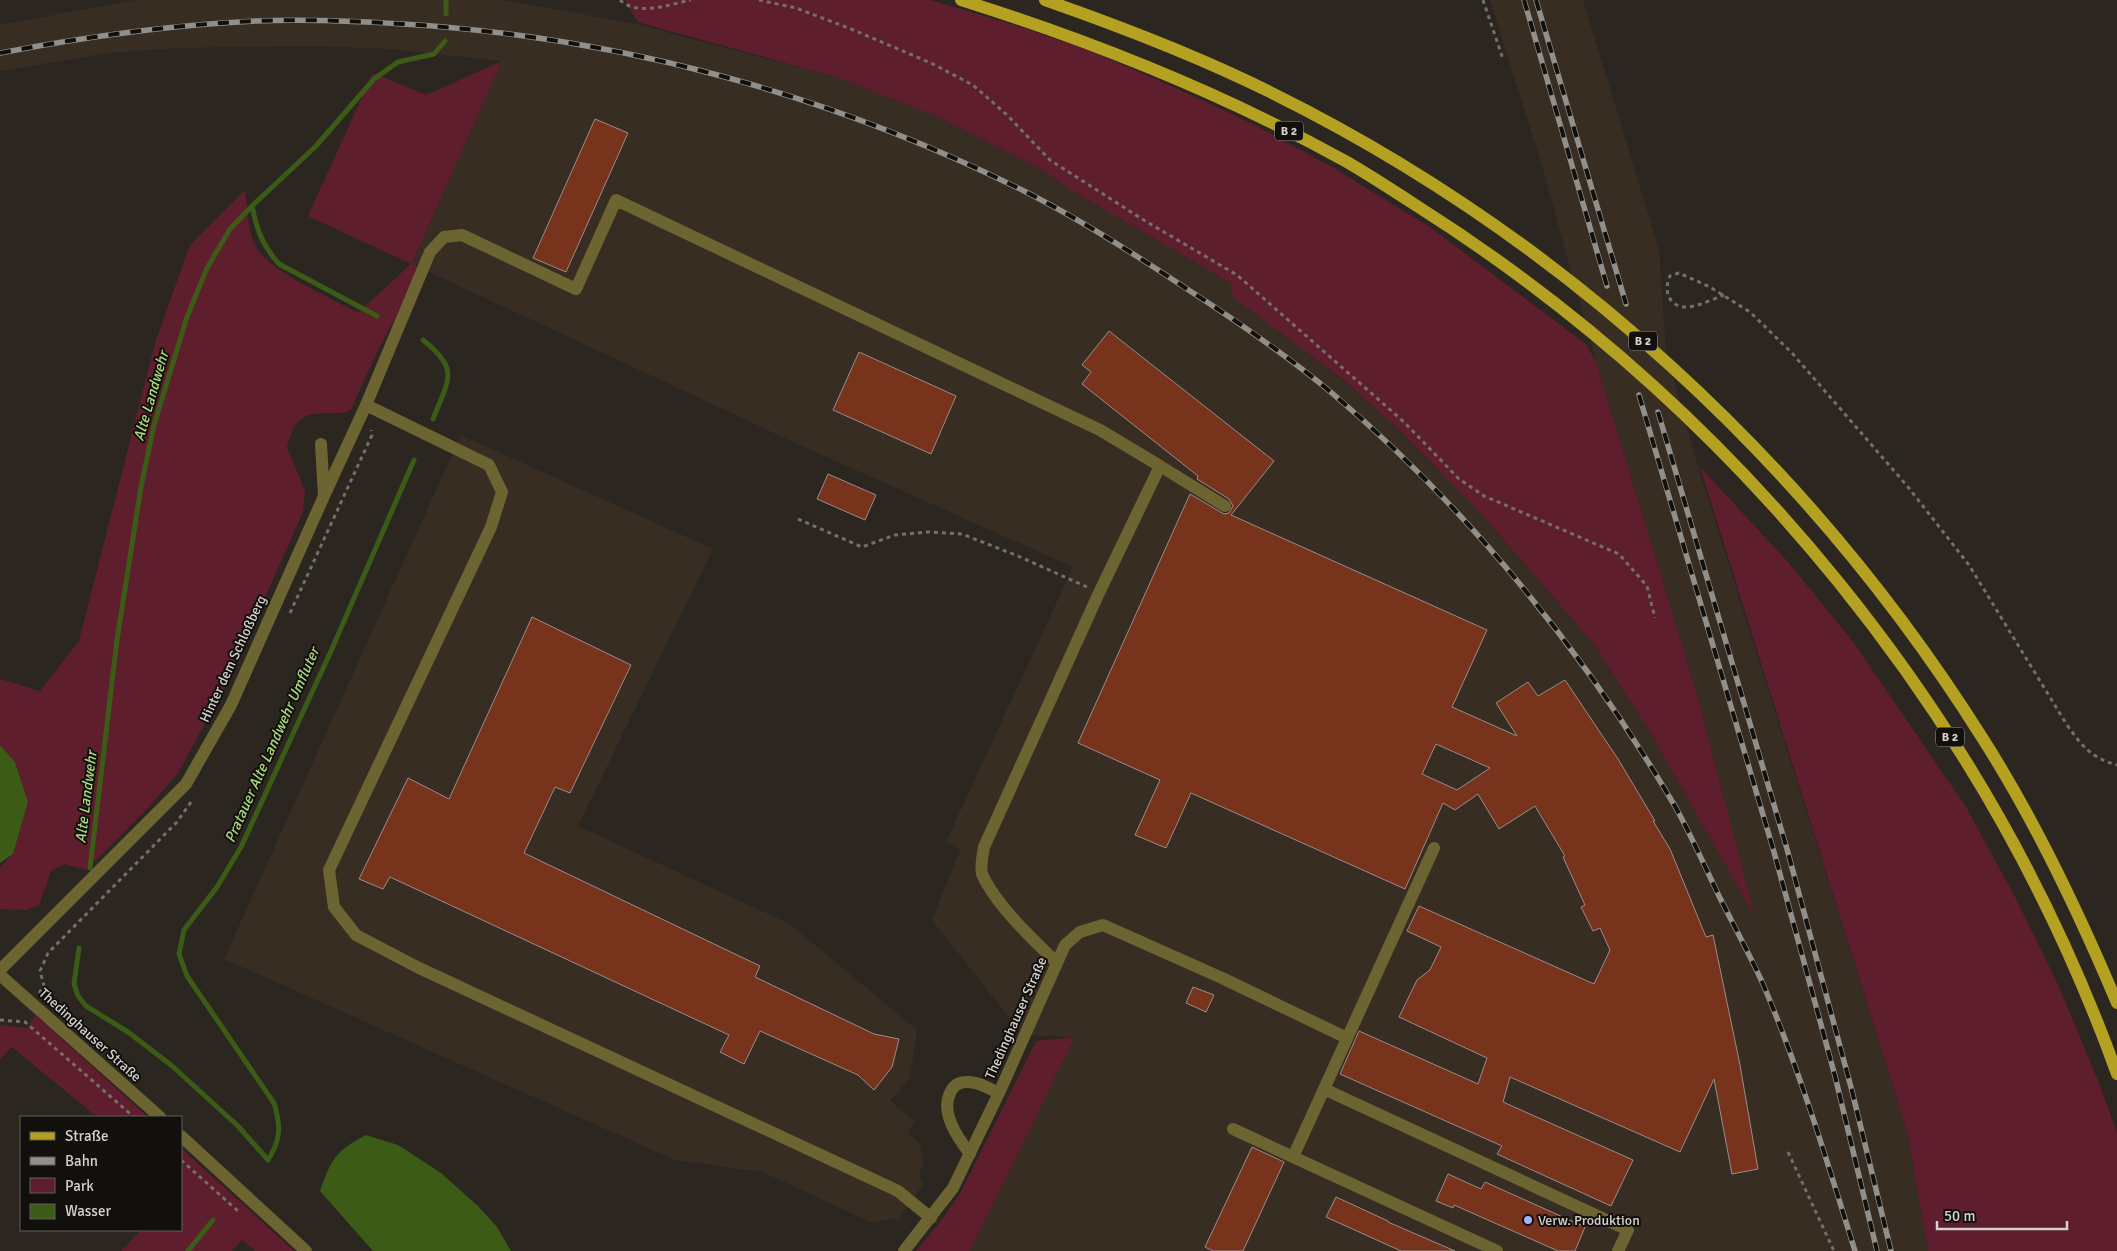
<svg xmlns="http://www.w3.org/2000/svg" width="2117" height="1251" viewBox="0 0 2117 1251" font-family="Signika,sans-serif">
  <rect width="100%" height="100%" fill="#2c2621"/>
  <!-- built -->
  <path fill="#372d23" d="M135 0H503L636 24 836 77 934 115 1043 170 1066 187 1231 283 1396 427 1477 509 1593 643 1650 732 1754 915 1696 691 1596 362 1543 169 1490 0H1583L1659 249 1666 351 1697 463 1908 1135 1928 1251H970L1075 1037 1023 1035 932 920 960 850 946 842 1073 567 804 447 412 264 501 61 391 49 313 46 178 48 107 53 0 71V25Z
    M461 435 713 549 578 826 790 924 917 1030 910 1078 890 1101 915 1122 908 1133 920 1144 924 1165 919 1172 921 1180 924 1183 898 1221 892 1218 872 1223 763 1172 675 1160 224 959Z"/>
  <!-- green -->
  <path fill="#5f1e2e" d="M625 0H930L1021 27 1090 51 1165 83 1251 123 1332 167 1430 227 1586 344 1596 362 1696 691 1755 917 1650 732 1593 643 1477 509 1396 427 1340 377 1233 297 1231 283 1066 187 1043 170 934 115 836 77 638 22Z
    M502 61 412 263 423 269 380 346 351 409C345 414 339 413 332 413 301 413 296 418 287 447L305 491 303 512 228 681 178 773 147 809 86 870 64 864 51 871 39 905 26 910 0 909V867L13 854 28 802 15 762 0 745V679L40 691 79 641 155 343 190 245 245 190C248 209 247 234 258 250 275 274 331 298 358 313L411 264 308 216 373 73 426 95Z
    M1700 467 1787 561 1851 639 1966 807 2015 897 2059 987 2099 1083 2117 1133V1251H1928L1908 1135Z
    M35 1015 148 1117H97L12 1047 0 1059V1025L27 1028Z
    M1075 1037 970 1251H916L940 1222 961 1192 1036 1041Z
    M181 1148 294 1251H255L242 1240 232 1251H121L141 1230H181Z"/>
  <!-- water -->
  <path fill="#3b5b16" d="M0 745 15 762 28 802 13 854 0 863Z
    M366 1135 398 1145 441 1173 478 1206 497 1227 511 1251H373L320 1191C331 1160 335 1151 366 1135Z"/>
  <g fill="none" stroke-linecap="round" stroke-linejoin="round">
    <!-- stream -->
    <path stroke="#3b5b16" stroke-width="5" d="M446 0V14
      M252 206C257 230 262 245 279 264L377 316
      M423 340C461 370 448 380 433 419
      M90 868 117 640 141 487 154 425 187 317 207 268 230 229 252 206 316 146 374 79 398 62 434 54 445 41
      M79 948 74 984 78 996 86 1006 128 1032 171 1065 238 1126 268 1160C281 1140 281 1126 274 1103L187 976 179 954 184 930 217 887 241 847 331 651 414 460
      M188 1251 213 1220"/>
  </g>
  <!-- building -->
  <path fill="#77331c" stroke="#988e8b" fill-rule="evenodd" d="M595 119 628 133 566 272 533 258Z
    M1109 331 1274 461 1231 515 1487 630 1452 707 1517 736 1496 703 1528 682 1538 696 1565 680 1618 759 1655 821H1653L1670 849 1706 937 1713 935 1740 1065 1758 1169 1732 1174 1714 1079 1680 1152 1510 1077 1503 1102 1633 1160 1611 1206 1497 1154 1502 1146 1340 1074 1359 1031 1478 1084 1487 1058 1399 1017 1417 980 1430 970 1441 947 1407 931 1419 906 1594 984 1610 950 1600 928 1593 931 1581 907 1585 905 1563 857 1565 856 1535 806 1499 829 1478 794 1455 810 1443 803 1405 889 1191 793 1166 848 1135 835 1160 780 1078 743 1190 494 1224 514 1229 513 1233 506 1229 499 1197 479 1198 476 1082 384 1091 372 1082 365ZM1436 744 1490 768 1457 790 1422 774Z
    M859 352 956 396 931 454 833 410Z
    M828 474 876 495 865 520 817 499Z
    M532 617 631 665 570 793 555 787 524 853 760 966 755 977 874 1034 899 1039 892 1067 874 1090 858 1075 760 1031 744 1064 720 1052 729 1035 390 877 383 889 359 879 408 778 449 799Z
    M1193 987 1214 995 1206 1012 1186 1003Z
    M1252 1147 1284 1162 1243 1251H1213L1205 1247Z
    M1448 1174 1481 1189 1485 1182 1585 1227 1575 1251H1558L1454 1205 1453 1208 1436 1201Z
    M1336 1197 1388 1221V1222L1455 1251H1401L1326 1217Z"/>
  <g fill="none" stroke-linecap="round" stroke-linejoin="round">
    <!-- path -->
    <path stroke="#746f6a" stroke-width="3" stroke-dasharray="4 4" stroke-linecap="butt" d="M620 0C638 17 670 4 691 0
      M759 0 796 8 851 29 931 63 973 85 1007 115 1050 160 1142 219 1237 275 1404 422 1459 479 1484 496 1619 554 1647 586 1655 618
      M1483 0 1503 59
      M1724 295C1713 299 1699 306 1688 307 1669 308 1663 291 1670 276L1679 273 1710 287 1750 312 1792 353 1908 487 1969 565 2067 725C2082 746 2091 758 2117 765
      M798 519 862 547 895 535 928 532 962 534 1018 556 1087 587
      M290 613 372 435 371 430
      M39 993 44 986 40 971 48 953 177 822 191 802
      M0 1020 25 1022 134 1117
      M1788 1152 1834 1251
      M181 1160 238 1211"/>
    <!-- minor -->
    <path stroke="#6d6531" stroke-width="12" d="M366 405 489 465 502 492 491 527 329 870 334 907 356 935 417 967 898 1191 931 1218
      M1160 466 1225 506
      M324 496 366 405 430 252 444 237 462 235 576 289 616 200 1100 430 1160 466 1098 595 984 847C983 854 980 867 982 874 996 905 1033 940 1057 963
      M1434 848 1293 1157 1497 1251
      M0 970 186 784 231 705 324 496 321 444
      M0 975 160 1117
      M1324 1089 1628 1230 1618 1251
      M1233 1129 1293 1157
      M181 1136 306 1251
      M970 1154C958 1138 939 1112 951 1091 954 1085 960 1082 967 1082 977 1081 990 1089 999 1093
      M904 1251 953 1188 999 1093 1065 945 1080 932 1103 925 1222 978 1347 1038"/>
    <!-- major -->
    <path stroke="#b4a122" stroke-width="12" d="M961 0C1095 42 1224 94 1347 162 1371 176 1394 191 1417 206 1736 408 1989 718 2117 1074
      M1045 0C1122 27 1198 56 1270 92 1562 236 1810 464 1983 739 2036 822 2079 913 2117 1003"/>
    <!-- rail casing -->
    <g stroke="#928e89" stroke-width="5.5">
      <path id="rail" d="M1524 0 1607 286
        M1536 0 1626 304
        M0 53C84 37 170 25 256 21 304 19 354 21 403 24 619 37 833 95 1026 192 1081 220 1133 253 1184 287 1235 320 1287 355 1333 394 1470 510 1586 654 1676 808 1692 837 1705 867 1719 896 1734 926 1750 955 1763 984 1800 1071 1827 1161 1855 1251
        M1639 395 1774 852 1835 1076 1877 1251
        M1658 412 1787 849 1852 1091 1891 1251"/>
    </g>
    <!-- rail -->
    <use href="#rail" stroke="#12100d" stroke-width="4" stroke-dasharray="11" stroke-linecap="butt"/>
  </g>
  <!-- markers -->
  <circle fill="#a4b2fc" stroke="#12100d" stroke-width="2" cx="1528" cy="1220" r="5"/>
  <g text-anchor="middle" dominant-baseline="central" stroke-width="4" stroke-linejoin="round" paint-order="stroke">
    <!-- shield labels -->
    <g fill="#12100d" stroke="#9a9894" stroke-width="1">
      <rect x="1275" y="121.5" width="28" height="19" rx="4"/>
      <rect x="1629" y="331.5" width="28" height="19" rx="4"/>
      <rect x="1936" y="727.5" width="28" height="19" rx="4"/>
    </g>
    <g font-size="12" font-weight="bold" fill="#d5d2ce">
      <text x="1289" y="131">B 2</text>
      <text x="1643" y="341">B 2</text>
      <text x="1950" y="737">B 2</text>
    </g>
    <!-- street labels -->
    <g font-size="14" fill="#d5d2ce" stroke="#12100d">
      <text transform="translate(233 659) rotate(-65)">Hinter dem Schloßberg</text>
      <text transform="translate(1016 1018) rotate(-66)">Thedinghauser Straße</text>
      <text transform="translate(90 1035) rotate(42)">Thedinghauser Straße</text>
    </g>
    <!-- poi labels -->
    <g font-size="14" fill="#d5d2ce" stroke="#12100d" text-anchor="start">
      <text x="1538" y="1220">Verw. Produktion</text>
    </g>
    <!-- water labels -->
    <g font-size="15" font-style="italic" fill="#acdc7e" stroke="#12100d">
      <text transform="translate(151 396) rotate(-74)">Alte Landwehr</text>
      <text transform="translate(272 745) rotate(-66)">Pratauer Alte Landwehr Umfluter</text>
      <text transform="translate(86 797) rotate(-83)">Alte Landwehr</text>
    </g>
  </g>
  <!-- legend -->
  <rect x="20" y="1116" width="162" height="115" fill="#12100d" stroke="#605e5a"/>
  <rect x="30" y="1132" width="25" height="8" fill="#b4a122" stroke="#605e5a"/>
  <text x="65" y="1141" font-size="15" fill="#d5d2ce">Straße</text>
  <rect x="30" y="1157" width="25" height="8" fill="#928e89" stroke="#605e5a"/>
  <text x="65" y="1166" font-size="15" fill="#d5d2ce">Bahn</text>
  <rect x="30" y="1178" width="25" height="15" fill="#5f1e2e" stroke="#605e5a"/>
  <text x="65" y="1191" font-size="15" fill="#d5d2ce">Park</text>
  <rect x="30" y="1204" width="25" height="15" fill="#3b5b16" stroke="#605e5a"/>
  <text x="65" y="1216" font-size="15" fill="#d5d2ce">Wasser</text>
  <!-- scale -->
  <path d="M1937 1221v8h130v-8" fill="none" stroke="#d5d2ce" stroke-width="2.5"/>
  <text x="1944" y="1221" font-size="15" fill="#d5d2ce" stroke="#12100d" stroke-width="4" paint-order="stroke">50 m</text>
</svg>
